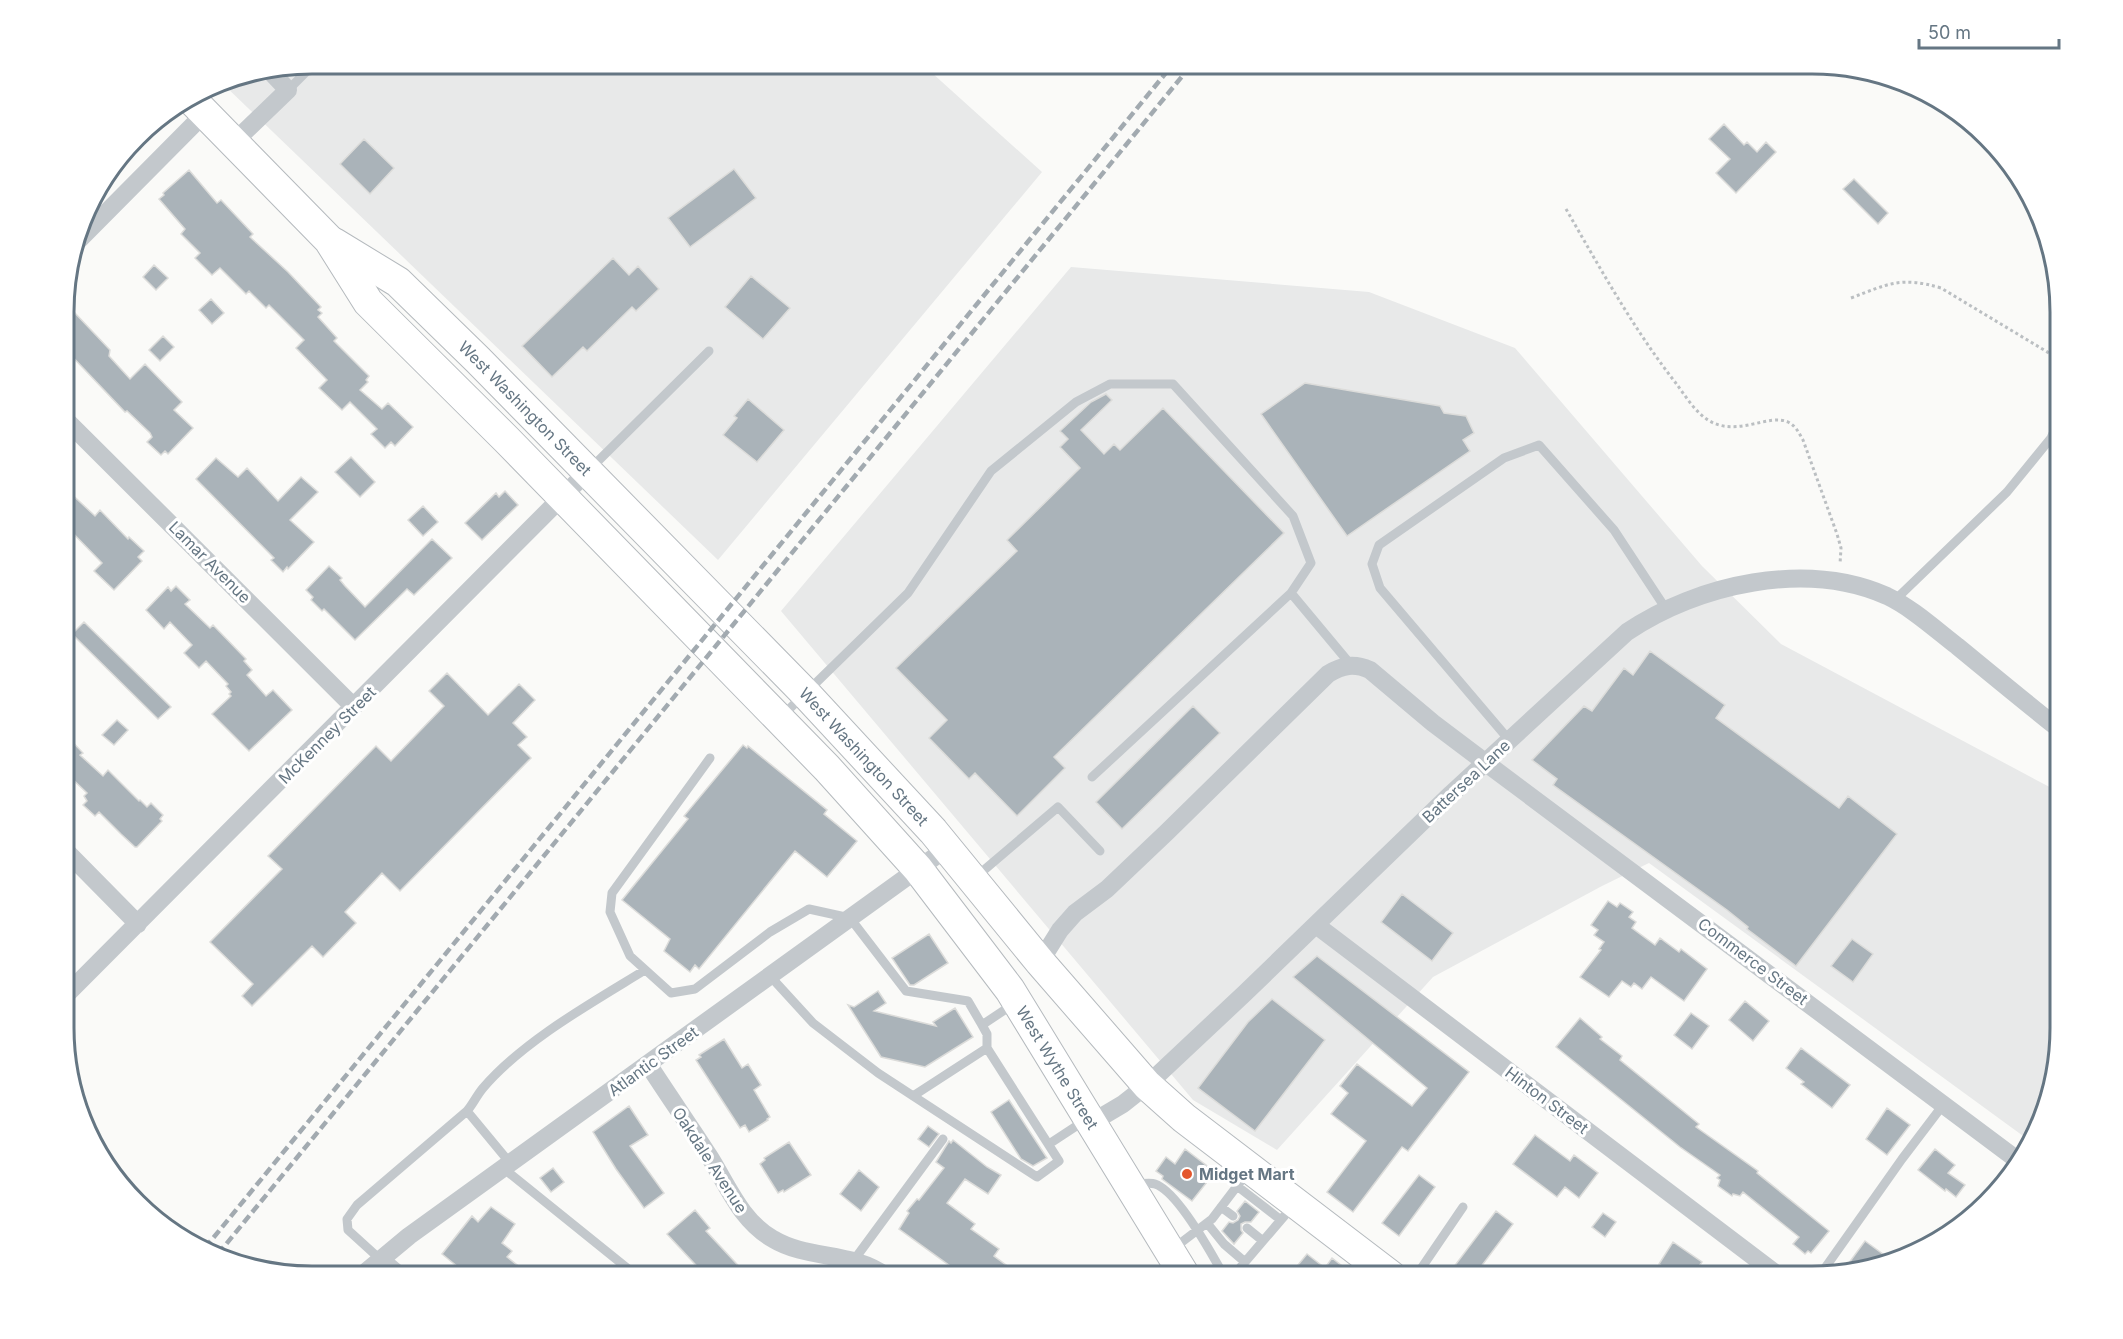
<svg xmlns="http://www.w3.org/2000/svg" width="2123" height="1339" viewBox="0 0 2123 1339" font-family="Inter,sans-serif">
  <rect width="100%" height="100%" fill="#fafaf8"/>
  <!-- built -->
  <path fill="#e8e9e9" d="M312 63H921L1042 172 718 560 220 81Z
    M1071 267 1369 292 1515 348 1702 566 1781 644 2059 792V1043L2047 1107 2030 1141 1649 863 1602 886 1433 977 1277 1150 1193 1100 781 611Z"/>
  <!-- building -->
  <path fill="#aab3b9" stroke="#dcdcda" stroke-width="1.5" d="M1724 124 1744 145 1747 142 1757 152 1766 142 1776 152 1736 193 1716 173 1730 159 1709 139Z
    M364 139 394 168 370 194 340 164Z
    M734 169 756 198 690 247 668 218Z
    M189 170 217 203 221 200 253 234 250 237 288 272 321 307 318 310 322 313 318 317 337 338 334 341 369 376 366 380 368 382 360 390 382 409 388 403 413 427 395 446 391 442 385 448 371 434 377 429 350 402 342 410 319 388 327 380 296 348 304 340 269 305 266 308 249 291 246 294 220 268 212 275 195 258 200 253 181 234 185 229 159 199 164 195 163 193Z
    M1854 179 1888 213 1878 224 1843 189Z
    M613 258 629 275 638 266 659 289 636 311 632 307 587 351 583 347 552 377 522 346Z
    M154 265 168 278 156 290 143 277Z
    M751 276 790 308 763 339 725 307Z
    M211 299 224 313 212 324 199 310Z
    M73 311 110 350 109 356 130 379 145 364 182 402 174 410 193 428 168 454 165 451 161 455 147 442 152 437 150 433 127 411 125 412 65 349V318Z
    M163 336 174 347 160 361 149 350Z
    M1305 383 1440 406 1444 413 1466 416 1474 433 1463 440 1470 451 1347 536 1261 414Z
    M1106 394 1112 400 1081 430 1104 454 1114 444 1120 450 1163 408 1284 533 1054 757 1065 768 1017 816 975 773 969 779 929 738 947 720 896 668 1017 551 1007 540 1080 468 1060 447 1068 439 1060 431 1091 402Z
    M748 399 784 430 757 462 723 435 737 418 734 416Z
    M351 457 375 482 360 497 335 472Z
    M216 458 238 477 247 468 278 501 301 477 318 492 290 520 314 542 288 569 287 567 283 572 271 560 274 558 196 479Z
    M65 488 95 516 100 510 128 539 129 537 144 551 138 557 142 561 114 590 94 571 102 563 65 525Z
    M505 491 518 505 482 540 465 523 496 493 499 497Z
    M423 506 438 522 423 536 408 520Z
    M432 539 452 558 414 595 407 589 355 640 324 609 322 611 311 600 313 597 306 590 329 566 342 578 340 580 345 586 365 607Z
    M176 586 190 600 185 604 210 628 213 625 246 659 244 661 252 670 247 675 266 696 273 690 292 710 249 751 212 714 231 696 229 694 231 692 226 686 228 684 206 661 199 668 184 653 192 645 170 622 164 629 146 610 168 587 171 591Z
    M84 622 171 707 158 719 72 634Z
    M1650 651 1725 705 1716 718 1839 808 1848 796 1897 834 1796 966 1747 929 1748 927 1727 910 1553 785 1557 779 1532 760 1584 706 1592 711 1624 668 1633 675Z
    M447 673 488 715 519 684 535 700 513 723 527 737 518 745 531 758 400 891 382 873 345 912 356 923 323 957 312 946 252 1006 242 996 253 984 210 942 282 869 268 856 376 746 391 761 444 706 429 691Z
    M1193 706 1220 733 1122 829 1096 802Z
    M117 720 128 730 114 745 102 735Z
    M65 734 83 753 80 755 103 776 108 770 139 801 140 800 147 807 151 803 163 815 160 819 162 821 137 847H135L121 834 99 812 95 816 83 805 87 801 84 796 87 793 65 772Z
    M743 745 747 748 748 746 827 810 824 814 857 841 827 877 795 851 699 969 695 965 690 972 664 951 670 939 622 900 688 819 684 816Z
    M1402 894 1453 933 1432 961 1381 922Z
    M1608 901 1617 907 1620 903 1633 912 1629 917 1636 922 1632 928 1655 945 1660 938 1679 952 1681 949 1707 969 1684 1001 1651 977 1642 989 1634 983 1631 987 1622 981 1609 997 1580 977 1601 950 1599 949 1604 942 1594 935 1598 930 1591 925Z
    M929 934 948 963 914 985H910L892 958Z
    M1852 939 1873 954 1853 982 1831 966Z
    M1317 956 1469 1072 1408 1151 1402 1147 1353 1212 1327 1192 1366 1141 1331 1114 1348 1093 1340 1086 1357 1064 1412 1106 1427 1088 1293 977Z
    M878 991 886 1003 874 1011 936 1026 933 1022 955 1008 973 1037 925 1067 881 1057 848 1005 854 1007Z
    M1272 999 1325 1040 1255 1131 1198 1088 1248 1022Z
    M1745 1001 1769 1021 1753 1041 1729 1020Z
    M1691 1013 1709 1026 1692 1049 1674 1035Z
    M1580 1018 1602 1037 1600 1039 1622 1056 1620 1060 1699 1124 1696 1127 1758 1171 1757 1173 1829 1231 1811 1253 1808 1251 1805 1254 1793 1244 1799 1237 1743 1192 1740 1196 1733 1194 1732 1196 1718 1186 1720 1180 1717 1178 1720 1175 1680 1147 1556 1047Z
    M724 1039 742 1068 748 1064 761 1085 754 1090 770 1117 767 1119 768 1120 749 1132 745 1125 740 1128 696 1060 701 1057 699 1055Z
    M1801 1048 1850 1085 1832 1108 1801 1084 1804 1082 1786 1068Z
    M1009 1100 1047 1158 1033 1166 1021 1159 991 1112Z
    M629 1106 648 1135 630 1146 664 1193 644 1208 616 1169 593 1132Z
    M1887 1108 1910 1125 1887 1155 1866 1139Z
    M928 1126 939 1134 929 1147 918 1139Z
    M1535 1135 1570 1161 1574 1155 1598 1173 1579 1198 1565 1187 1557 1197 1513 1164Z
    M953 1140 987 1167 1001 1175 988 1194 965 1179 947 1203 975 1224 971 1229 999 1249 994 1256 1006 1265 998 1276H964L899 1229 909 1213 907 1211 917 1199 919 1200 944 1168 936 1162 949 1141 951 1143Z
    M789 1142 811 1175 784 1192 783 1190 778 1193 760 1164 765 1160 764 1158Z
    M1185 1149 1215 1172 1192 1201 1162 1179 1163 1176 1156 1171 1166 1157 1175 1164Z
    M1935 1149 1955 1165 1948 1173 1965 1185 1956 1197 1946 1189 1945 1191 1918 1170Z
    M553 1168 564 1182 551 1192 540 1178Z
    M859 1170 879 1187 861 1211 840 1194Z
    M1419 1175 1435 1187 1399 1236 1382 1223Z
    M1245 1201 1259 1212 1251 1222H1245L1241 1224V1230L1243 1233 1234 1244 1222 1231 1229 1222 1233 1223 1238 1220 1240 1216 1237 1211Z
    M491 1207 515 1224 502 1243 512 1251 507 1257 531 1276H469L442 1254 472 1216 478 1222Z
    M695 1210 710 1228 706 1231 748 1276H706L667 1234Z
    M1496 1211 1513 1224 1474 1276H1447Z
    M1603 1213 1616 1222 1605 1237 1592 1227Z
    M1865 1241 1887 1257 1843 1271Z
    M1673 1242 1702 1262 1692 1276H1676L1659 1264Z
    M1307 1254 1325 1268 1332 1258 1355 1276H1289Z"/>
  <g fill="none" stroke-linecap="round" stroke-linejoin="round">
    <!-- primary casing -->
    <g stroke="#b5babe" stroke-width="32">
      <g id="primary">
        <path id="s1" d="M190 98 329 240 368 302 506 439 827 768 918 869 1010 990 1185 1276"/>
        <path id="s2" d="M334 243 398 282 478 360 806 694 933 831 1040 962 1147 1085 1184 1118 1391 1276"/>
      </g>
    </g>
    <!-- path -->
    <path stroke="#bbbfc2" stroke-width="3" stroke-dasharray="3 3" stroke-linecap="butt" d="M1566 209C1600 268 1633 328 1675 382 1685 395 1694 411 1708 420 1736 438 1769 413 1788 422 1796 426 1799 433 1803 440L1837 534 1841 548 1840 564
      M1851 298C1888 284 1901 276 1941 288L2059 359"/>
    <!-- lane -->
    <path stroke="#c3c8cc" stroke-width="9" d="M288 90 315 63
      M591 468 709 351
      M1894 601 2007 492 2051 438 2059 420
      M781 717 908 593 991 471 1076 402 1110 384H1173L1293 516 1311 563 1291 593 1351 665
      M1510 741 1380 588 1372 564 1379 545 1504 458 1539 445 1614 530 1666 609
      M710 758 612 893 610 912 630 956 671 993 695 989 770 932 809 909 850 918 906 991 968 1001 982 1025
      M1092 777 1291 593
      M977 876 1058 807 1100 851
      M770 976 813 1023 878 1073 1037 1177 1059 1161 987 1048V1034L982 1025 1015 1003
      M913 1096 987 1048
      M1049 1144 1084 1121
      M510 1163 467 1111C473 1104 477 1095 483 1088 523 1041 593 1002 645 970
      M503 1168 637 1276
      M1136 1184C1142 1184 1150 1182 1155 1184 1177 1191 1212 1254 1224 1276
      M1237 1186 1281 1220
      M1221 1207 1233 1216
      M1207 1223 1224 1244 1245 1262
      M1247 1228 1263 1241
      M1174 1248 1212 1219 1247 1173
      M381 1260 348 1230 347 1219 357 1205 467 1111
      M854 1260 943 1139
      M1820 1275 1902 1159 1943 1105
      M1230 1276 1239 1269 1292 1207
      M1416 1276 1463 1207"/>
    <!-- street -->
    <path stroke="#c3c8cc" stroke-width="18" d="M234 142 288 90 270 71
      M76 243 205 113
      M65 419 354 707
      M65 850 138 924
      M1316 925 1779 1276
      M1040 962 1060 930 1075 913 1107 889 1167 832 1328 674C1343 665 1354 663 1370 670L1433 723 1486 763 2020 1162
      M65 996 587 472
      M648 1064C668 1095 689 1125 709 1156 728 1186 741 1221 773 1239 808 1260 852 1251 886 1276
      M1091 1123 1123 1104 1147 1085 1245 993 1451 794 1627 632C1698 584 1806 560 1887 596 1912 608 1935 629 1957 646 1991 674 2025 702 2059 729
      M381 1260 400 1276
      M361 1276 409 1236 947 848"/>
    <!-- primary -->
    <use href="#primary" stroke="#fff" stroke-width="30"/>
    <!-- rail -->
    <path stroke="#a2aab0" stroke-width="4.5" stroke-dasharray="9 4.5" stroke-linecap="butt" d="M205 1248 1174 63
      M218 1254 1193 63"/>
  </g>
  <!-- markers -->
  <circle fill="#e4572e" stroke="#fff" stroke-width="2" cx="1187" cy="1174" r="6"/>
  <g text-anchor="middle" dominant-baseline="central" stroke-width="6" stroke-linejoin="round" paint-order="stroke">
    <!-- street labels -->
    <g font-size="16" fill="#657683" stroke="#fff">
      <text stroke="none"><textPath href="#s2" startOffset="254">West Washington Street</textPath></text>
      <text transform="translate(210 562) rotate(45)">Lamar Avenue</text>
      <text transform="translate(327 735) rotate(-45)">McKenney Street</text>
      <text stroke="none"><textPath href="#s2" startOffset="740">West Washington Street</textPath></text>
      <text transform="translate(1466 781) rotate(-43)">Battersea Lane</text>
      <text transform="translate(1753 961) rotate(37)">Commerce Street</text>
      <text transform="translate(653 1061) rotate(-36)">Atlantic Street</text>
      <text stroke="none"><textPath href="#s1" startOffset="1305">West Wythe Street</textPath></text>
      <text transform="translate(1547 1100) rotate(37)">Hinton Street</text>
      <text transform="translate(710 1160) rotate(57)">Oakdale Avenue</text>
    </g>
    <!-- poi labels -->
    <g font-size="16" font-weight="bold" fill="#657683" stroke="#fff" text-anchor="start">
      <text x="1199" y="1174">Midget Mart</text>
    </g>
  </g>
  <!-- crop -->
  <path d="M0 0H2123V1339H0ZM312 74H1812A238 238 0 0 1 2050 312V1028A238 238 0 0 1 1812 1266H312A238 238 0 0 1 74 1028V312A238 238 0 0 1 312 74Z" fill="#fff" fill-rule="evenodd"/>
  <path fill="none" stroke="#657683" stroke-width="3" d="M312 74H1812A238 238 0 0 1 2050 312V1028A238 238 0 0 1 1812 1266H312A238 238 0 0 1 74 1028V312A238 238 0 0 1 312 74Z"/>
  <!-- scale -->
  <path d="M1919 39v9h140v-9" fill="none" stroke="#657683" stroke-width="3"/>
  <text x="1928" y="39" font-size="18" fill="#657683" stroke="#ffffff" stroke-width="4.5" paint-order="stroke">50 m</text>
</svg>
